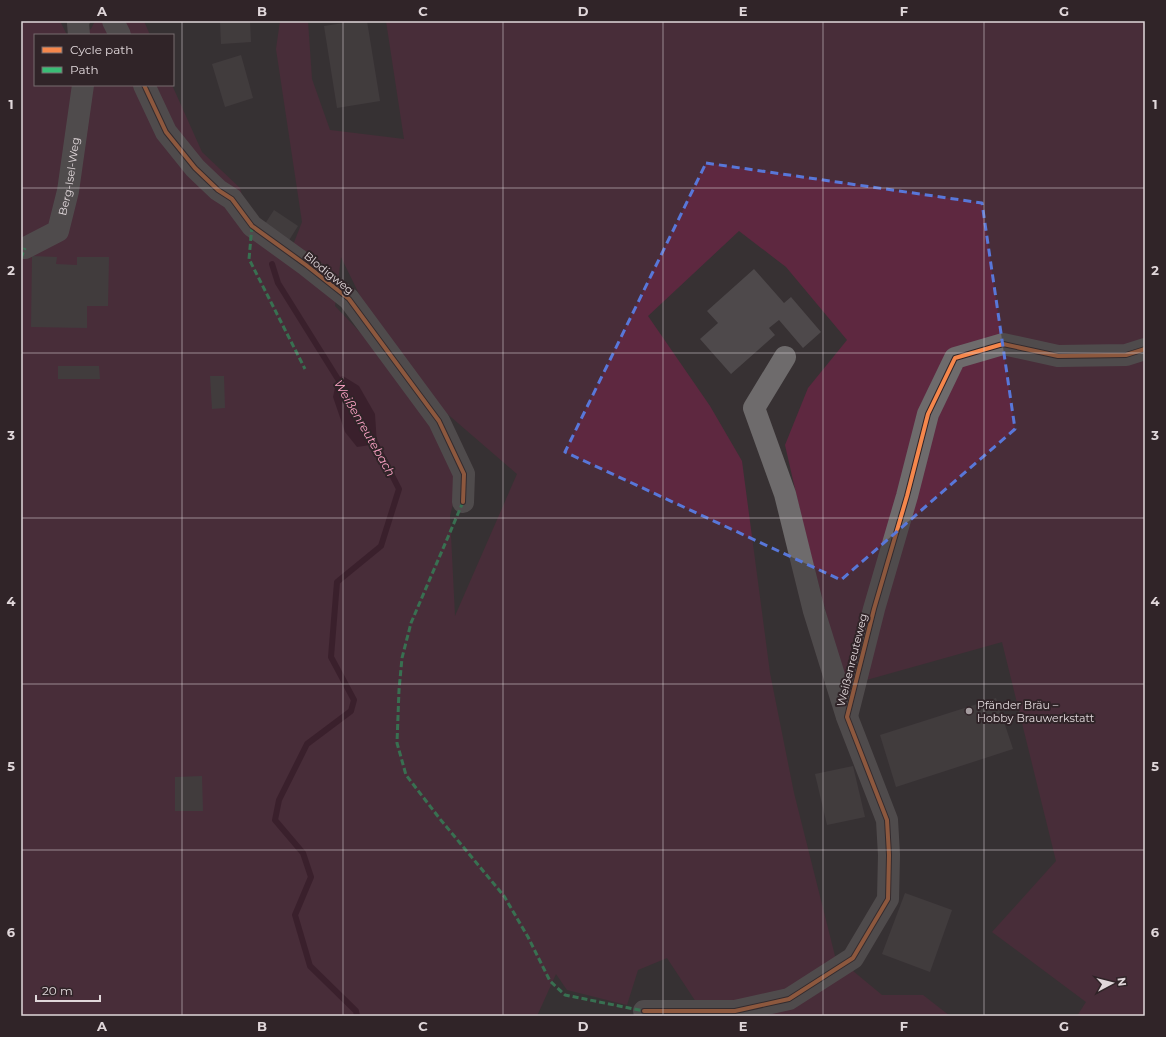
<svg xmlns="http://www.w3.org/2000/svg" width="1166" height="1037" viewBox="0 0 1166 1037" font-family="Montserrat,sans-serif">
  <rect width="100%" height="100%" fill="#373133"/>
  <!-- green -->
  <path fill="#5e2840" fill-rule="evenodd" d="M21 21H60L67 35H35V85H172L202 152 240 188 250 227 288 258 302 222 276 49 280 21H308L312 79 330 130 404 139 386 21H1145V1016H1077L1086 1002 992 932 1056 861 1002 642 845 686 803 524 785 445 808 388 847 340 786 267 739 231 648 316 710 406 742 461 770 673 794 793 835 956 882 995H923L950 1016H699L696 1002 667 958 638 970 627 1005 567 990 556 974 537 1016H21ZM341 257 362 300 444 411 517 474 455 616 450 516 459 479 441 437 394 368 335 306Z
    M95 21H144L150 35H68L91 29Z"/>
  <!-- water -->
  <path fill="#3f0c25" d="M343 376 359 386 375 414 377 444 357 447 345 432 333 397 337 378Z"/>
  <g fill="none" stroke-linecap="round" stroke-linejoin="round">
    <!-- stream -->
    <path stroke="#3f0c25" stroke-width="6" d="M272 264 278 283 341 384
      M357 1016 356 1011 310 966 295 915 311 877 303 853 275 820 279 800 307 744 351 711 354 700 331 657 337 582 381 546 399 489 373 438"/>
  </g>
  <!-- building -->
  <path fill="#4e494b" d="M220 21H250L251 42 221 44Z
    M357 21H367L380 101 337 108 324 26Z
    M241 55 253 98 225 107 212 64Z
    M274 210 298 226 286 245 261 230Z
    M32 256 57 257 56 264 77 265V257H109L108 306H87V328L31 327Z
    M754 269 784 303 791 297 821 332 803 348 779 320 769 328 775 335 731 374 700 339 718 323 707 311Z
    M58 366H99L100 379H58Z
    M210 376H224L225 408 212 409Z
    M996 698 1013 749 896 787 880 735Z
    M853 766 865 817 827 825 815 774Z
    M202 776 203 811H175V777Z
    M905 893 952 910 930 972 882 954Z"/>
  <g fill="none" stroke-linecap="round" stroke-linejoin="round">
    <!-- minor -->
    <g stroke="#6e6b6c" stroke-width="22">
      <path d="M113 21 120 35"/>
      <path d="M79 35 78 23 79 21"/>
      <path d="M144 85 166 132 195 168 218 190 232 199 252 226 306 265 349 299 439 421 464 474 463 502"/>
      <path id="s1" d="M25 248 58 231 68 191 83 85"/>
      <path d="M847 716 874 609 907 496 928 414 955 358 1003 344 1058 356 1126 355 1145 349"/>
      <path d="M644 1011H735L789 999 853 958 888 899 889 855 887 820 847 717 814 611 785 494 754 408 785 357"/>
    </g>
    <!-- quiet -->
    <path stroke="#3abd76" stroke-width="3" stroke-dasharray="6 3" stroke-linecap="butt" d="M252 226 249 259 305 369
      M21 258 25 248
      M463 502 411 623 402 658 399 690 397 743 406 775 440 819 504 896 528 937 550 981 565 995 644 1011 646 1013"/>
    <!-- cycleway casing -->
    <g stroke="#302428" stroke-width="6">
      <path id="cycleway" d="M144 85 166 132 195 168 218 190 232 199 252 226 306 265 349 299 439 421 464 474 463 502
        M644 1011H735L789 999 853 958 888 899 889 855 887 820 847 717 874 609 907 496 928 414 955 358 1003 344 1058 356 1126 355 1145 349"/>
    </g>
    <!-- cycleway -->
    <use href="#cycleway" stroke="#f5874c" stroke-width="4"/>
  </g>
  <!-- marked area -->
  <path d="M0 0H1166V1037H0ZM706 163 982 203 1015 429 841 580 565 452Z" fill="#373133" fill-opacity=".55" fill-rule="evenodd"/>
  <path fill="none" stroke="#5877d9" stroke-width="3" stroke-dasharray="8 5" stroke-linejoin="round" d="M706 163 982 203 1015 429 841 580 565 452Z"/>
  <!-- grid -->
  <path fill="none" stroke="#e0d7da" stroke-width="1" stroke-opacity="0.55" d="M182 21V1016M343 21V1016M503 21V1016M663 21V1016M823 21V1016M984 21V1016M21 188H1145M21 353H1145M21 518H1145M21 684H1145M21 850H1145"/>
  <!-- markers -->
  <circle fill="#a59da0" stroke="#302428" stroke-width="1.5" cx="969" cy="711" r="4"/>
  <g text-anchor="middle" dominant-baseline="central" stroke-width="4" stroke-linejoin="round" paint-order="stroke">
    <!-- street labels -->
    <g font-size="11" fill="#e0d7da" stroke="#302428">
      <text stroke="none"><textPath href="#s1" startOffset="93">Berg-Isel-Weg</textPath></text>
      <text transform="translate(329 273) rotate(39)">Blodigweg</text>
      <text transform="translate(852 660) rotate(-76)">Weißenreuteweg</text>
    </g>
    <!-- poi labels -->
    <g font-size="11" fill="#e0d7da" stroke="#302428" text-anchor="start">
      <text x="977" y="705">Pfänder Bräu –<tspan x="977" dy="13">Hobby Brauwerkstatt</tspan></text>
    </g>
    <!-- water labels -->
    <g font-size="12" font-style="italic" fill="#fca3c5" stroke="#302428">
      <text transform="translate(365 428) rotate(60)">Weißenreutebach</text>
    </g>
  </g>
  <!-- border -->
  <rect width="1166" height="1037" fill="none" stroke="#302428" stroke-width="44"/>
  <!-- legend -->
  <rect x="34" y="34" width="140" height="52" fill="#302428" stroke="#766c6f"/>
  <rect x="42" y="47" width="20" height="6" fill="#f5874c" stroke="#766c6f"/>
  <text x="70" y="54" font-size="12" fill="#e0d7da">Cycle path</text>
  <rect x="42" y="67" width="20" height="6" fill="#3abd76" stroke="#766c6f"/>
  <text x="70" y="74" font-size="12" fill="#e0d7da">Path</text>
  <!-- north arrow -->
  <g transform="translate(1112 983) rotate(83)" stroke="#302428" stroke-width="3" paint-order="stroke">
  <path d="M0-3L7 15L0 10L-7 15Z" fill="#e0d7da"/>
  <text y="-6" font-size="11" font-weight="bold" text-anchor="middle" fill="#e0d7da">N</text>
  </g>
  <!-- scale -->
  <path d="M36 995v6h64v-6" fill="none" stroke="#e0d7da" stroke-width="2"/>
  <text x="42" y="995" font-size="12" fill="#e0d7da" stroke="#302428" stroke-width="3" paint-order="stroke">20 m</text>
  <rect x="22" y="22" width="1122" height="993" fill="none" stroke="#e0d7da" stroke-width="1.5"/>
  <g font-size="13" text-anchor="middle" font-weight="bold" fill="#e0d7da">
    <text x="102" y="16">A</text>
    <text x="262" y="16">B</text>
    <text x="423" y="16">C</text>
    <text x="583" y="16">D</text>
    <text x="743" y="16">E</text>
    <text x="904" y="16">F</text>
    <text x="1064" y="16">G</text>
    <text x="11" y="109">1</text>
    <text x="1155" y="109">1</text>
    <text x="11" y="275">2</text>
    <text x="1155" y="275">2</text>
    <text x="11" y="440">3</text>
    <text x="1155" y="440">3</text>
    <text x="11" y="606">4</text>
    <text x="1155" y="606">4</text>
    <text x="11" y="771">5</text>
    <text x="1155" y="771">5</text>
    <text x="11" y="937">6</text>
    <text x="1155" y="937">6</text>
    <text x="102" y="1031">A</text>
    <text x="262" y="1031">B</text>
    <text x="423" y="1031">C</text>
    <text x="583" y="1031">D</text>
    <text x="743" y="1031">E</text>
    <text x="904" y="1031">F</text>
    <text x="1064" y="1031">G</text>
  </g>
</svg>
